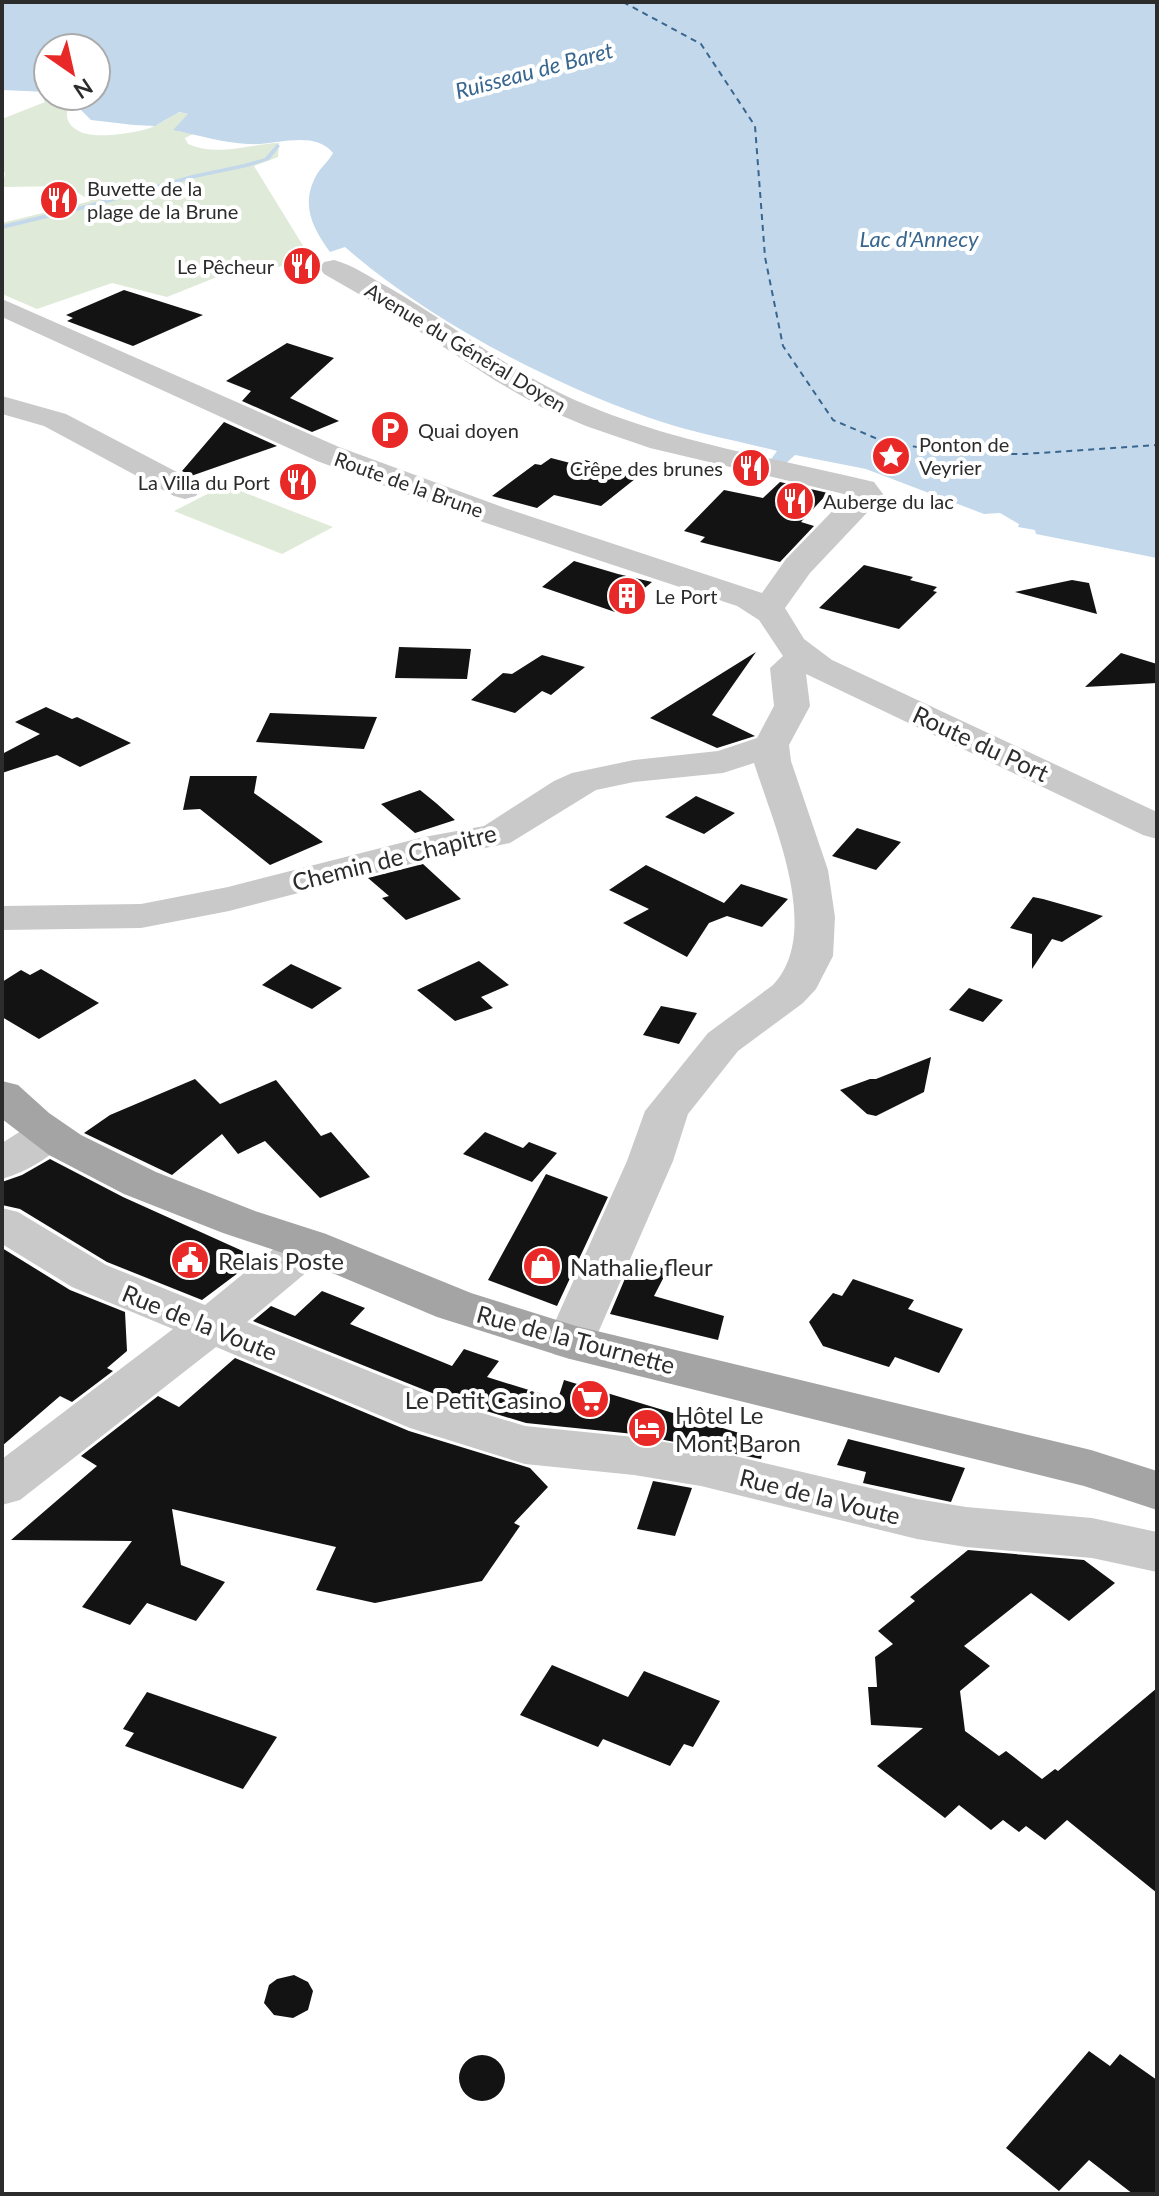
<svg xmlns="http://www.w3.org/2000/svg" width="1159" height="2196" viewBox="0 0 1159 2196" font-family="Lato,sans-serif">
  <rect width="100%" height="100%" fill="#fff"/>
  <!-- green -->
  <path fill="#e0ead8" d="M48 92V96H78C63 108 62 125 83 133 99 138 123 134 139 131 154 128 166 120 178 112L188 114 178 131 193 134 185 138 188 144C218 157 248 144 279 143L278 157 254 166 310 257 247 277 227 273 167 297 112 283 37 309 2 294V223L91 201 67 186 2 187 5 174 2 165V119L45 102 40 93Z
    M225 485 333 527 282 554 174 511Z"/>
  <!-- water -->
  <path fill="#c3d8eb" d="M2 2H1157V558L1036 534 1035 530 1018 527 1019 524 1000 513 984 514 866 469 795 455 784 465 769 462 777 451C734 440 689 432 647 417 545 381 427 319 345 247L330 252C312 227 300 204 317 174 322 166 329 161 333 153 314 129 274 146 248 144 223 143 198 135 173 130L188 114 179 112 155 126 134 125 91 120 77 106 68 104 78 96H96V48H48V92L2 90Z"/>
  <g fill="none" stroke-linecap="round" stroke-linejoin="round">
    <!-- stream -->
    <path fill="#c3d8eb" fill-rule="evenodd" d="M277 144 280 146 269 160 247 167 195 178 89 208 2 229V225L85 205 192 175 244 164 265 158Z"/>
    <!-- ferry -->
    <path stroke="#38668f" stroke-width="2" stroke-dasharray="6 5" stroke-linecap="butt" d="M623 2 701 44 755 126 765 257 783 346 833 420 887 443 971 454H1024L1157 445"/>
  </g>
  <!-- building -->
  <path fill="#131313" d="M124 290 203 315 133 346 67 321 73 318 66 315Z
    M287 343 334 358 290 398 339 421 312 432 242 401 251 391 226 381Z
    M224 422 277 446 191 476 182 471Z
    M551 458 578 465 585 460 640 475 601 506 554 495 537 508 492 496 535 464 541 465Z
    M780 482 828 493 801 522 814 526 780 562 700 542 705 537 684 531 724 490 763 498Z
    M574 561 618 574 652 582 615 612 542 587Z
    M864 565 913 577 910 580 937 587 933 591 937 592 899 629 819 608Z
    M1072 580 1089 583 1097 614 1015 592Z
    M399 647 471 649 467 679 395 678Z
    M756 652 712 715 755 736 717 748 650 718Z
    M1121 653 1157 664V683L1085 687Z
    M542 655 585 667 551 695 542 691 515 713 471 700 503 673 512 674Z
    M46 707 72 719 77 717 131 743 80 767 57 755 2 773V754L40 734 15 722Z
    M270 713 377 717 364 749 256 742Z
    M190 776H257L254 793 323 842 270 865 200 809 183 810Z
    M420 790 436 803 455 820 415 833 381 804Z
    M696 796 735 813 704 834 665 817Z
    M857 828 901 842 876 870 832 856Z
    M423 864 461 899 406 920 382 898 389 896 368 878Z
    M646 865 724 903 741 884 788 899 762 927 727 916 709 923 687 957 623 923 649 909 609 890Z
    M1033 897 1043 899 1103 916 1062 942 1052 939 1032 969V934L1010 928Z
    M479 961 509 985 481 997 493 1008 455 1021 417 990Z
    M291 964 342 988 312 1009 262 985Z
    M41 969 99 1003 39 1039 2 1017V982L21 970 30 975Z
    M969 988 1003 1000 983 1022 949 1010Z
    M661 1006 697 1013 679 1044 643 1035Z
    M931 1057 924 1092 876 1116 867 1114 840 1090 870 1079H876Z
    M195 1079 220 1104 276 1080 321 1136 331 1132 370 1177 320 1198 265 1141 238 1154 222 1134 172 1175 84 1133 110 1115Z
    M485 1132 523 1148 529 1142 557 1153 532 1182 463 1154Z
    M50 1159 123 1197 258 1258 202 1300 107 1262 20 1209 2 1205V1182L22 1175Z
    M546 1174 608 1197 557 1306 488 1280Z
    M2 1248 70 1290 125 1312 127 1351 107 1368 113 1371 72 1402 60 1396 2 1446Z
    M632 1262 668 1269 654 1296 724 1316 718 1340 610 1314Z
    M853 1279 914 1300 908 1309 963 1329 939 1373 895 1357 889 1367 823 1346 809 1322 833 1293 842 1296Z
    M322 1291 365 1308 350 1324 452 1366 464 1349 499 1361 487 1377 558 1399 564 1380 766 1441 761 1459 634 1434 526 1423 447 1399 253 1321 271 1306 295 1316Z
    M235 1358 409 1431 530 1468 548 1487 514 1523 520 1526 482 1581 375 1603 316 1590 336 1547 172 1509 181 1565 225 1582 196 1621 147 1603 130 1625 82 1607 132 1541 11 1540 97 1466 81 1456 158 1396 179 1407Z
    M848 1439 965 1468 951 1502 863 1483 866 1472 837 1465Z
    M653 1481 692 1488 675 1536 637 1529Z
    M968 1550 1084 1560 1115 1583 1069 1621 1031 1593 964 1646 990 1666 960 1691 965 1731 999 1756 1006 1751 1042 1779 1055 1769 1058 1771 1157 1688V1893L1067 1820 1045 1840 1026 1826 1019 1832 1003 1820 991 1830 959 1805 945 1818 877 1766 923 1728 871 1725 868 1687H877L875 1657 893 1644 878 1631 915 1601 910 1597Z
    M552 1665 628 1697 644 1671 720 1701 693 1747 684 1744 670 1766 603 1739 598 1747 520 1715Z
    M147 1692 277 1737 243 1789 125 1746 134 1733 123 1729Z
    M294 1975 308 1982 313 1991 308 2010 293 2018 274 2015 264 2003 269 1985 277 1979Z
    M1089 2051 1110 2066 1120 2054 1157 2080V2194H1133L1089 2160 1059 2191 1006 2148Z
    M459 2078a23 23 0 1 1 46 0a23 23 0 1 1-46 0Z"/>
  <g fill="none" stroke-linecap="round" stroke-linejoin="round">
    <!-- minor -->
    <path fill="#c9c9c9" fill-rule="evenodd" d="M334 260C353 265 371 278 388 287 448 321 502 366 564 395 662 441 771 457 874 482L883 494 878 501 810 573 785 608 804 639 832 660 1157 812V839L1143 835 806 674 810 706 789 745 791 761 828 870 835 917 833 956 816 989 803 1003 738 1051 688 1114 673 1161 594 1342 587 1354 570 1359 553 1354 546 1342 627 1161 645 1111 708 1033 773 985C823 932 773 823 754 763L723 773 634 782 596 790 510 843 426 860 229 911 141 928 2 930V906L141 904 228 887 424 837 484 826 554 781 572 773 634 760 718 751 757 738 774 706 770 668 783 656 759 620 737 606 483 522 317 461 2 317V299L339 447 505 508 762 593 786 559 848 495 650 448 586 426 541 407 496 381 385 309 324 274 320 268 324 262Z
      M2 396 66 414 196 482 201 489 196 496 185 499 174 496 44 426 2 414Z
      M48 1120 64 1124 70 1134C57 1155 26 1172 2 1179V1143L32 1124Z
      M2 1208 18 1212 106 1265 205 1305 292 1234 309 1229 326 1234 332 1245 326 1256 247 1322 446 1402 525 1426 634 1437 701 1448 917 1499 966 1507 1092 1518 1157 1532V1572L1092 1558 966 1547 917 1539 701 1486 634 1475 525 1464 410 1428 216 1347 20 1500 2 1505V1459L173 1329 72 1287 2 1244Z"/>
    <!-- major -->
    <path fill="#a4a4a4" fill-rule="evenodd" d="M2 1081 18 1085 49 1113 81 1135 156 1172 255 1211 326 1234 471 1293 576 1326 1091 1450 1157 1471V1510L1084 1486 570 1359 437 1317 292 1256 223 1233 124 1194 49 1155 2 1119Z"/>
  </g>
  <!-- icons -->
  <defs>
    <g id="restaurant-disc" transform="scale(2)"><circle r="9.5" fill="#e92927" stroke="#fff"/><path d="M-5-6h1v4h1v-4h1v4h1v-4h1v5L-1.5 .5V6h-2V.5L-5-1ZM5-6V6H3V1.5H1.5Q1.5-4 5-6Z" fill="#fff"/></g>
    <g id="parking-disc" transform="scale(2)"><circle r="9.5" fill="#e92927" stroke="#fff"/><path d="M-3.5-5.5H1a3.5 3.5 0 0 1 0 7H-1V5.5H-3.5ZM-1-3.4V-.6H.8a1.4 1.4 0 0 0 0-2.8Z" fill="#fff"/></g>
    <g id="sight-disc" transform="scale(2)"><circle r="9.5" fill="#e92927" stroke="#fff"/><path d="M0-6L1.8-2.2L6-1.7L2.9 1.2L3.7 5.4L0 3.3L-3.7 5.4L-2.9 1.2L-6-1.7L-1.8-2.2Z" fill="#fff"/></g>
    <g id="building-disc" transform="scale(2)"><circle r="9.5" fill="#e92927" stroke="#fff"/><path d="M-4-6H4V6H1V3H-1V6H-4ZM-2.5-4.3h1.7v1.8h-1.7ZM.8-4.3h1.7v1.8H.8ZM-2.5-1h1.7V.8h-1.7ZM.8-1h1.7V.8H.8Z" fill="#fff"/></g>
    <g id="civic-disc" transform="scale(2)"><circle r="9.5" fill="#e92927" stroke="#fff"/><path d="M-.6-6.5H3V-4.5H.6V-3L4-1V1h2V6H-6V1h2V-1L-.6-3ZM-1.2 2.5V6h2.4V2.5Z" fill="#fff"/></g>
    <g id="shop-disc" transform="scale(2)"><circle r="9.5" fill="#e92927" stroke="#fff"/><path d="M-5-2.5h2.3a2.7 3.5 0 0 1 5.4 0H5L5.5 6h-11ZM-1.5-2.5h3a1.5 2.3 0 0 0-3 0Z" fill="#fff"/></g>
    <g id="supermarket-disc" transform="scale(2)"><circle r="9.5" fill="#e92927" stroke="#fff"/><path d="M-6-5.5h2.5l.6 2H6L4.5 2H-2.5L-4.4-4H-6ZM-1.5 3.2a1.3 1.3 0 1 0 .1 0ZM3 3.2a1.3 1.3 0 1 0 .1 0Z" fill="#fff"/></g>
    <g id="hotel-disc" transform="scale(2)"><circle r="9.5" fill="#e92927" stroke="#fff"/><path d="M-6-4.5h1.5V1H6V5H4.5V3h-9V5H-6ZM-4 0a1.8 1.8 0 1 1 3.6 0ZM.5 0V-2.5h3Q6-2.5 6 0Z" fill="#fff"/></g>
  </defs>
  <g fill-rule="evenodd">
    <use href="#restaurant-disc" x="59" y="200"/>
    <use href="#restaurant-disc" x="302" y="266"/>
    <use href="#parking-disc" x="390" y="430"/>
    <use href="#sight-disc" x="891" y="456"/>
    <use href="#restaurant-disc" x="751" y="468"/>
    <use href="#restaurant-disc" x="298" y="482"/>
    <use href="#restaurant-disc" x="795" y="501"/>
    <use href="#building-disc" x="627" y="596"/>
    <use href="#civic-disc" x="190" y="1260"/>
    <use href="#shop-disc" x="542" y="1266"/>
    <use href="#supermarket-disc" x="590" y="1399"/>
    <use href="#hotel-disc" x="647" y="1428"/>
  </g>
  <g text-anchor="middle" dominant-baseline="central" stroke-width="8" stroke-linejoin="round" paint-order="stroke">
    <!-- far-poi labels -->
    <g font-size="20" fill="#2c2c2c" stroke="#fff" text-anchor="start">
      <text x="87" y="188">Buvette de la<tspan x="87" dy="23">plage de la Brune</tspan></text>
      <text x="274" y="266" text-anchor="end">Le Pêcheur</text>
      <text x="418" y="430">Quai doyen</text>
      <text x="919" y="444">Ponton de<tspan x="919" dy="23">Veyrier</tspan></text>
      <text x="723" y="468" text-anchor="end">Crêpe des brunes</text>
      <text x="270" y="482" text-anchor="end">La Villa du Port</text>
      <text x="823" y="501">Auberge du lac</text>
      <text x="655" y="596">Le Port</text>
    </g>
    <!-- far-street labels -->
    <g font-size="20" fill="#2c2c2c" stroke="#fff">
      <text transform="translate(466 347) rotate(31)">Avenue du Général Doyen</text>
      <text transform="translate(409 484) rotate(20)">Route de la Brune</text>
    </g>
    <!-- far-water labels -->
    <g font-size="22" font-style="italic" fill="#38668f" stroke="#fff">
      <text transform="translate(534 70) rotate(-15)">Ruisseau de Baret</text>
      <text x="919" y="238">Lac d'Annecy</text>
    </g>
    <!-- street labels -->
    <g font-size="24" fill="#2c2c2c" stroke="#fff">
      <text transform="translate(981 743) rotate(25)">Route du Port</text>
      <text transform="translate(394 857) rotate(-14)">Chemin de Chapitre</text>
      <text transform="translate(200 1322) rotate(22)">Rue de la Voute</text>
      <text transform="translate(576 1339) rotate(15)">Rue de la Tournette</text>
      <text transform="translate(820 1496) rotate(14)">Rue de la Voute</text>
    </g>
    <!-- poi labels -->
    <g font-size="24" fill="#2c2c2c" stroke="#fff" text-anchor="start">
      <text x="218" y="1260">Relais Poste</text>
      <text x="570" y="1266">Nathalie fleur</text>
      <text x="562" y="1399" text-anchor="end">Le Petit Casino</text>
      <text x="675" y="1414">Hôtel Le<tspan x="675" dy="28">Mont Baron</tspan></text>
    </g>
  </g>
  <!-- border -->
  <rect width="1159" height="2196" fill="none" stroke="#2c2c2c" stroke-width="8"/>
  <!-- north arrow -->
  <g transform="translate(72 72) rotate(146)"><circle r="38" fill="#ffffff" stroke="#ababab" stroke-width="2"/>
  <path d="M0-6L14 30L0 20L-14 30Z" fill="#e92927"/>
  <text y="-12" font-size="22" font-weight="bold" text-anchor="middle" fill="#2c2c2c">N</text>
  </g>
</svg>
